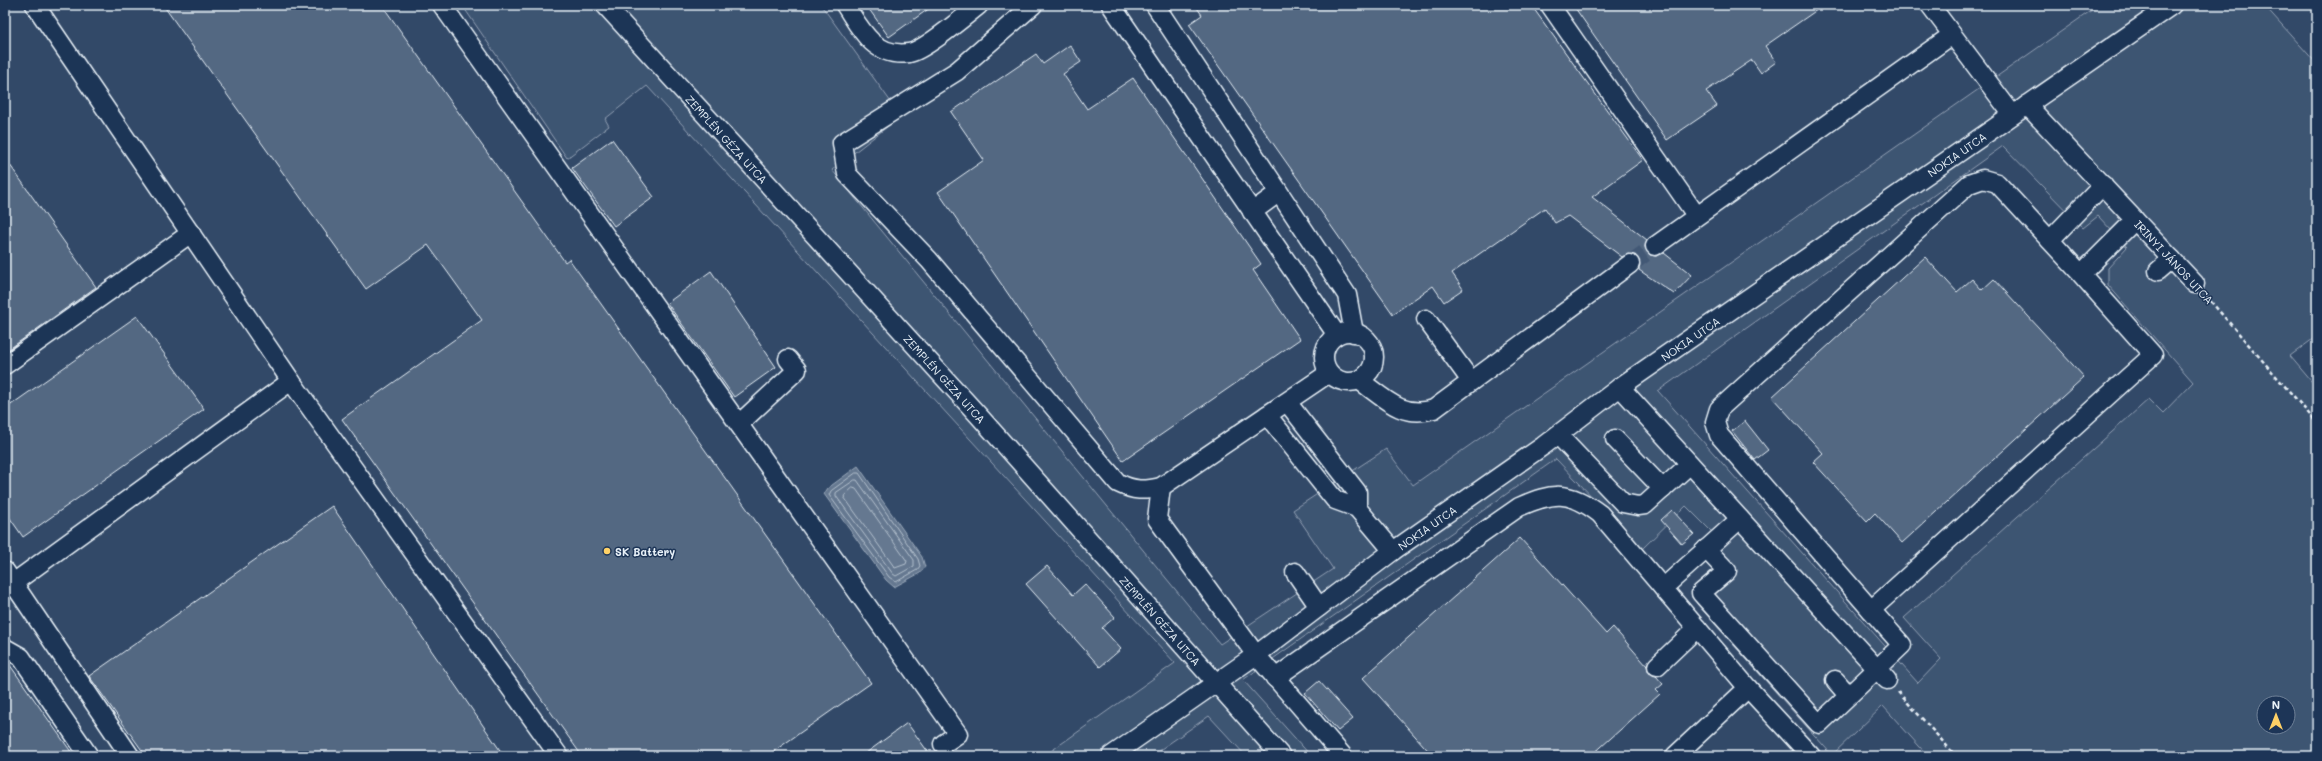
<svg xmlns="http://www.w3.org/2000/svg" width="2322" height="761" viewBox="0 0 2322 761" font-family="Mali,sans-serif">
  <rect width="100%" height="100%" fill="#253d5d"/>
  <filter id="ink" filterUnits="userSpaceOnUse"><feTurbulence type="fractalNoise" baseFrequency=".025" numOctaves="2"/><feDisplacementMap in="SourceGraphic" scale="8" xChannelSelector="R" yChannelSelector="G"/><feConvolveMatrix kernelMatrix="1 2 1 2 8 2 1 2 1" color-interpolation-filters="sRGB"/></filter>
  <g filter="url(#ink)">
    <!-- built -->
    <path fill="#334a68" d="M5 5H462L567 158 609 126 605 119 647 86 1175 664 1044 756H5Z
      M819 5H2099L1413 485 1386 449 1293 510 1333 569 1220 645 831 170 901 116 824 9Z
      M2264 5H2317V64Z
      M2003 146 2083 228 2098 215 2128 247 2108 268V285L2193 382 2163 414 2149 399 1905 618 1941 660 1918 683 1658 391Z
      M2317 336V388L2289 356Z
      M1556 459 1642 549 1686 506 1713 534 1719 571 1832 754 1883 706 1928 756H1311L1243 681Z
      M1209 716 1246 756H1151Z"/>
    <!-- green -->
    <path fill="#3e5472" stroke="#93a2b5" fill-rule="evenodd" d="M462 5H819L824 9 901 116 832 170 1220 644 1333 569 1293 510 1386 449 1413 485 2099 5H2264L2317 64V336L2290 356 2317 388V756H1928L1883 706 1832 755 1697 604V589L1719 571 1713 533 1686 506 1642 549 1556 459 1243 680 1311 756H1246L1209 716 1151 756H1044L1175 663 647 86 605 119 609 126 567 158ZM2003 146 2083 228 2098 216 2127 247 2108 268V285L2193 382 2163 413 2149 399 1904 618 1941 659 1918 683 1658 391ZM2264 703H2288V727H2264Z"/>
    <!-- water -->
    <path fill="#657890" stroke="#99a8ba" d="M858 466 922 557 925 567 920 573 894 587 886 580 824 494 828 488Z"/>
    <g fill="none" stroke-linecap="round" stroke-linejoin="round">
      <!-- shore -->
      <path stroke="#b4c1ce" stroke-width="1" d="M856 473H859L918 559 920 566 917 570 896 582 889 577 829 495 831 491Z
        M855 480H857L914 560V566L896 576 893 574 836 496V493Z
        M853 488 856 489 907 561 906 564 895 568 844 497 845 495Z"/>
    </g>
    <!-- building -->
    <path fill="#536782" stroke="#e8f1f8" d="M163 5H382L565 262 569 259 871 683 767 756H582L342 419 482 320 428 245 366 289Z
      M866 5H934L889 37Z
      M1195 5H1531L1643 160 1592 197 1647 240 1645 247 1650 255 1656 256 1664 253 1692 275 1674 294 1639 270 1640 262 1635 255 1628 254 1622 257 1568 216 1555 223 1545 208 1452 273 1463 289 1444 302 1433 286 1393 314 1189 24 1202 15Z
      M1573 5H1824L1765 46 1776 62 1761 73 1752 60 1706 91 1717 106 1667 140Z
      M1070 45 1081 62 1063 74 1087 109 1133 78 1261 264 1253 270 1300 339 1123 461 938 192 984 160 951 112 1036 54 1043 64Z
      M612 139 654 197 614 226 572 168Z
      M5 158 96 287 5 352Z
      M1925 257 1957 292 1972 279 1982 290 1994 279 2084 377 1902 543 1875 513 1867 521 1813 462 1823 453 1772 397Z
      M711 271 776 367 734 397 667 303Z
      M137 316 204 409 23 537 5 511V409Z
      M1745 421 1768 450 1755 460 1732 431Z
      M332 506 504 756H146L89 676Z
      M1672 510 1694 534 1682 544 1661 520Z
      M1520 538 1606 634 1613 627 1647 666 1649 673 1656 676 1663 684 1656 690 1660 694 1591 756H1433L1363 678Z
      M1047 566 1073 595 1085 584 1115 617 1102 628 1121 649 1100 667 1026 584Z
      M5 660 7 661 74 756H5Z
      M1319 681 1353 719 1338 731 1305 693Z
      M907 723 931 756H862Z"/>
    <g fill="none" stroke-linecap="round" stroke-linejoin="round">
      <!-- minor-tunnel -->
      <path stroke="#425874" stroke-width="18" stroke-dasharray="18 9" stroke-linecap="butt" d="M1630 264 1655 246"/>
      <!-- minor casing -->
      <g stroke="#e8f1f8" stroke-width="21">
        <g id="minor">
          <path d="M35 5 291 381 559 756"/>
          <path d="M442 5 958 734 943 744"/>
          <path id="s1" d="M605 5 979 416 1281 756"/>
          <path d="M845 5C853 17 861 32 872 42 882 51 895 55 909 53 924 51 965 16 979 5"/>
          <path d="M1033 5 957 71 842 143 847 174 929 260 1118 483C1134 491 1144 491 1161 487L1329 373"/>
          <path d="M1111 5 1337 335"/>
          <path d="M1155 5 1347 295 1354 333"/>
          <path d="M1550 5 1696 215"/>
          <path d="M1930 5 2012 114"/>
          <path d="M2027 105 2195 284"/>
          <path d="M1252 212 1278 193"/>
          <path d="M2050 240 2103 185"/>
          <path d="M1655 246 1952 35"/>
          <path d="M2158 271 2172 259"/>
          <path d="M2081 274 1997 183 1983 179 1969 184 1719 409 1715 422 1719 435 1871 610 2153 355 2081 274 2135 220"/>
          <path d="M1426 319 1471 381"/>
          <circle cx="1349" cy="357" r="25"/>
          <path d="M5 365 191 233"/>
          <path d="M1359 380C1384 398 1402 419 1434 409L1630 264"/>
          <path d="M1620 387 1887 680"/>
          <path d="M1287 402 1357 492V508"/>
          <path d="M1267 415 1335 500 1357 508 1393 551"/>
          <path d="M739 424 797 370 788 359"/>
          <path d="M1558 435 1623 503 1638 506 1645 505 1690 464"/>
          <path d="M1615 439 1663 489"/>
          <path d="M1161 487 1157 519 1256 655 1343 756"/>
          <path d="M1706 549 1727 571 1701 593 1819 724 1902 645 1871 610"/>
          <path d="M5 571 130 756"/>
          <path d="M1295 572 1319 607"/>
          <path d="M1663 588 1740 519"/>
          <path d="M5 589 291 381"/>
          <path d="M5 648 21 657 89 756"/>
          <path d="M1657 666 1697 628"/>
          <path d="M1275 678 1519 507C1553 492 1569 490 1600 514L1748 688 1675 756"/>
          <path d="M1835 680 1848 695"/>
          <path d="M1748 688 1811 756"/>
          <path id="s2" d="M1111 756 1256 655 1393 551 1543 446 1620 387 2172 5"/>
        </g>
      </g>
      <!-- path -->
      <path stroke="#e8f1f8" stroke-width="2.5" stroke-dasharray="4 3" stroke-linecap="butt" d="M2206 296 2317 423
        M1898 692 1956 756"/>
      <!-- minor -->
      <use href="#minor" stroke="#1d3557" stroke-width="18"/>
    </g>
  </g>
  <!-- markers -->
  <circle fill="#ffd166" stroke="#1d3557" stroke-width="1.5" cx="607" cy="551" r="4"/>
  <g text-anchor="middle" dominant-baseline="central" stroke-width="3" stroke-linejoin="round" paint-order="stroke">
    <!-- street labels -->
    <g font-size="11" fill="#e8f1f8" stroke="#1d3557">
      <text stroke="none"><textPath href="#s1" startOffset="181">ZEMPLÉN GÉZA UTCA</textPath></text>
      <text stroke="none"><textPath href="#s2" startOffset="1038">NOKIA UTCA</textPath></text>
      <text transform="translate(2174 262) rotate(47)">IRINYI JÁNOS UTCA</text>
      <text stroke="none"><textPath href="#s2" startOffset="714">NOKIA UTCA</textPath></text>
      <text stroke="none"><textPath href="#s1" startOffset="505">ZEMPLÉN GÉZA UTCA</textPath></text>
      <text stroke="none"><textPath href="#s2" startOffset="390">NOKIA UTCA</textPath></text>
      <text stroke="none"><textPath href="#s1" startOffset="829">ZEMPLÉN GÉZA UTCA</textPath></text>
    </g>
    <!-- poi labels -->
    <g font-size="11" font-weight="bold" fill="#e8f1f8" stroke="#1d3557" text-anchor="start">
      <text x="615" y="551">SK Battery</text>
    </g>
  </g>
  <!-- margin -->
  <rect width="2322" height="761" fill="none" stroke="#1d3557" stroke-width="20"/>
  <rect x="10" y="10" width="2302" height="741" fill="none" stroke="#e8f1f8" stroke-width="1.5" filter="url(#ink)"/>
  <!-- north arrow -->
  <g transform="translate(2276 715)"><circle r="19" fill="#1d3557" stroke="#6e8097"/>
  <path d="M0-3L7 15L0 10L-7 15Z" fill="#ffd166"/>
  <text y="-6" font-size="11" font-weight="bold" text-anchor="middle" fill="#e8f1f8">N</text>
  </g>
</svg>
